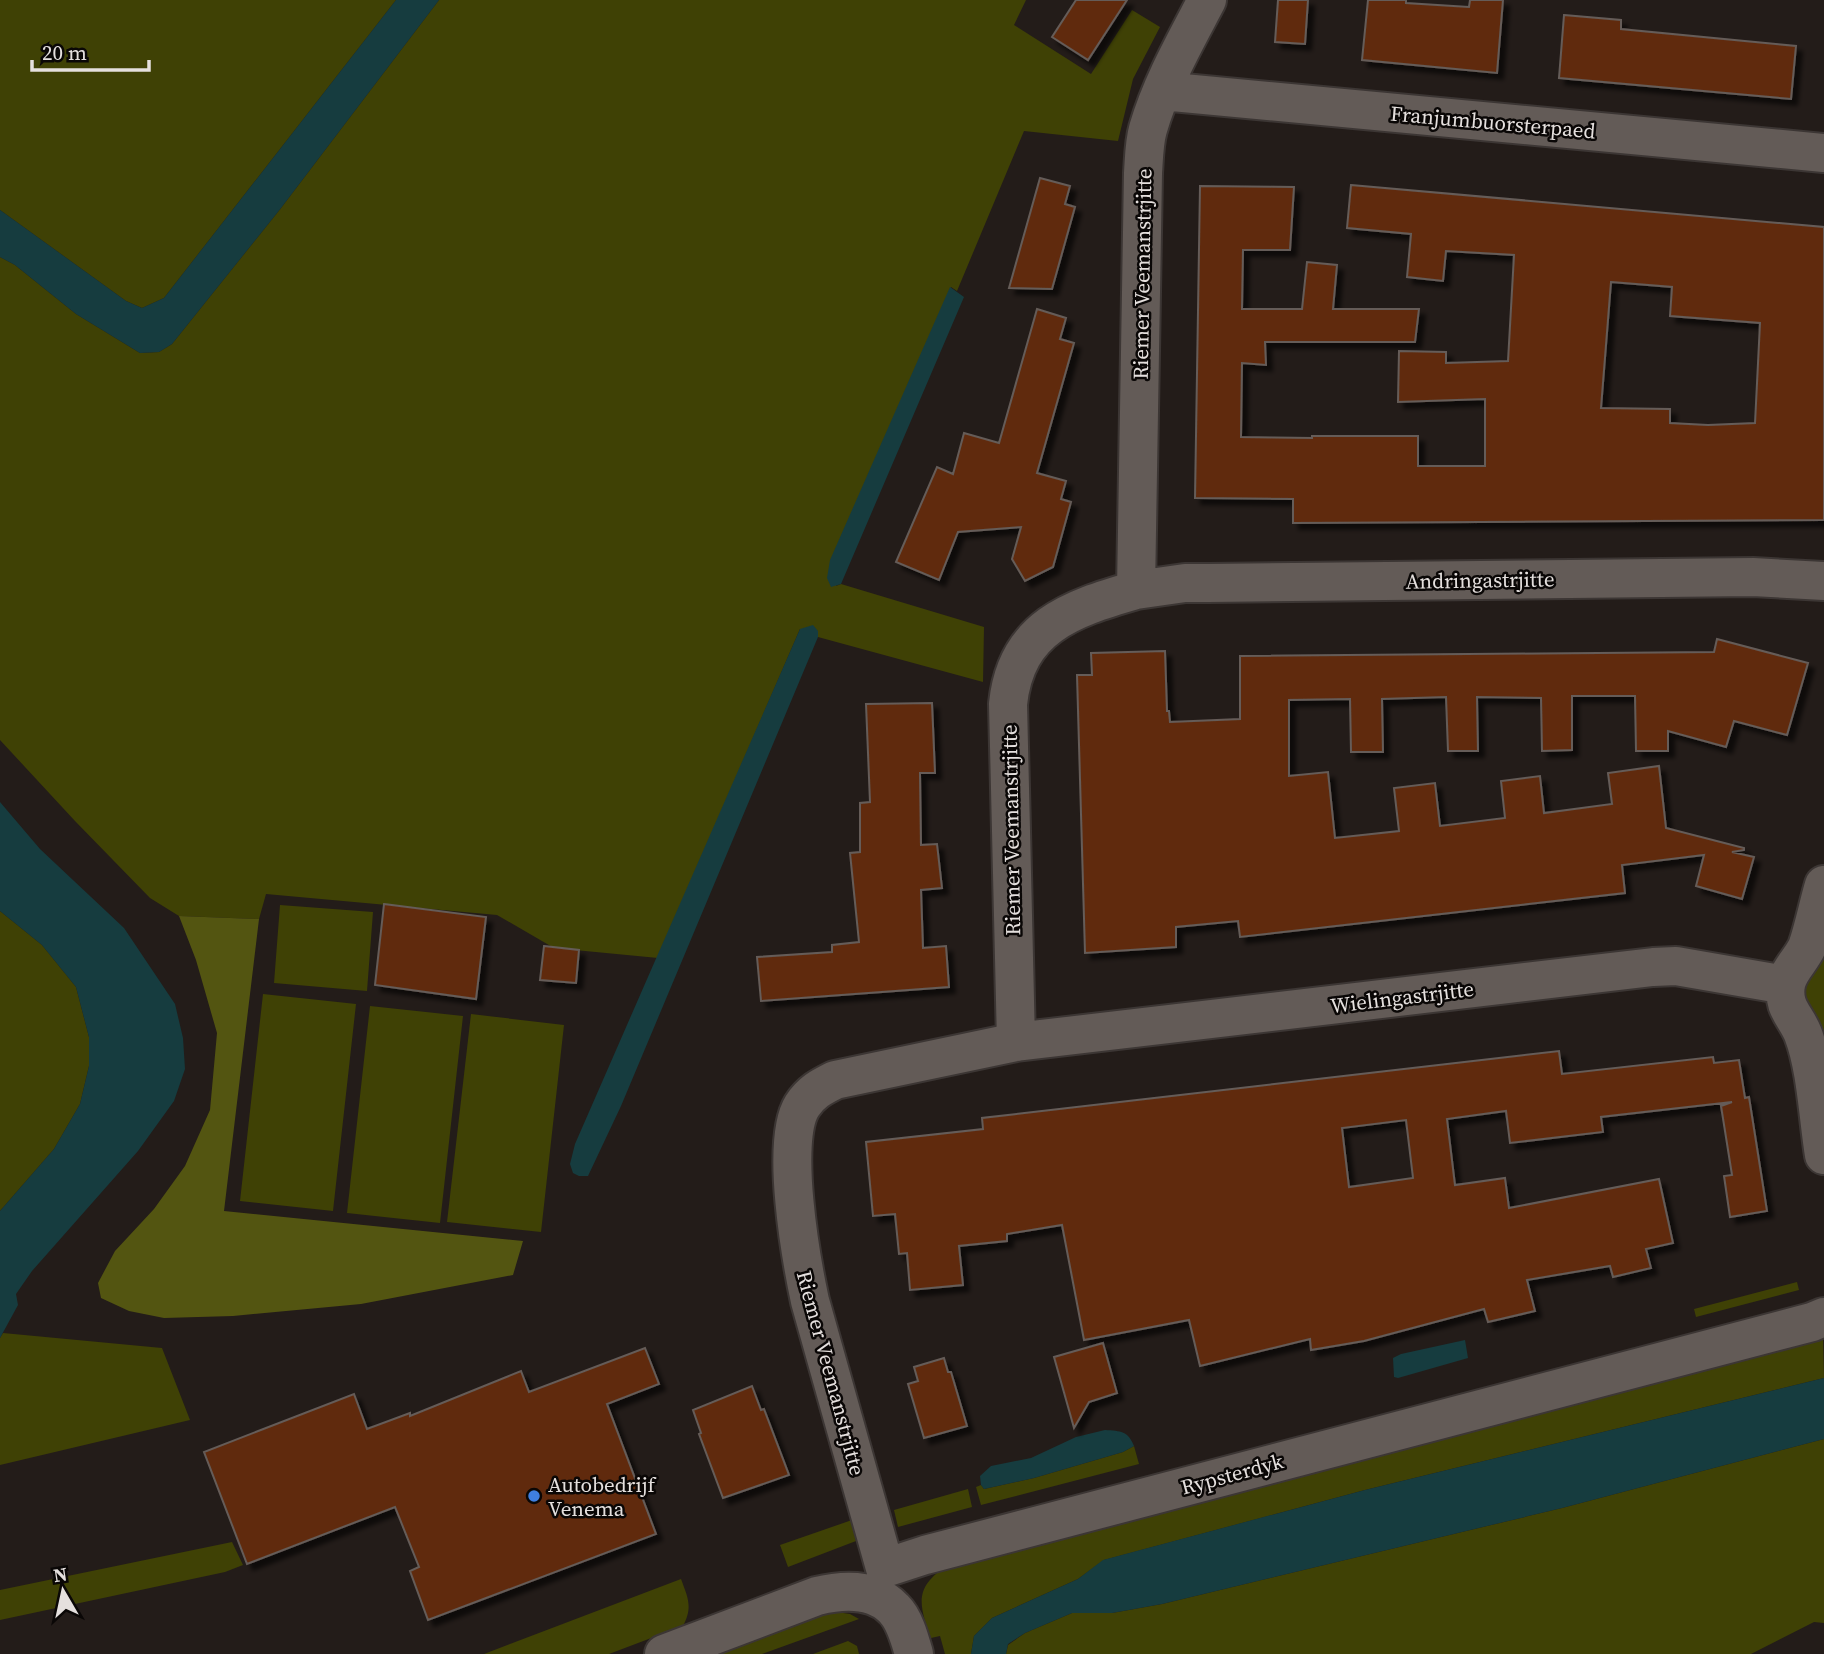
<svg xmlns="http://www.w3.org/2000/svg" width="1824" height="1654" viewBox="0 0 1824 1654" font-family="'Source Serif 4',serif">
  <defs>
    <filter id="shadow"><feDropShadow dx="6" dy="6" stdDeviation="2" flood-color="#0009"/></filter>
  </defs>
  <rect width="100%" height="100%" fill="#231c19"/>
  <!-- green -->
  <path fill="#3f4105" d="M0 0H396L164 298 142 308 126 301 0 210Z
    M439 0H1026L1014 25 1091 74 1132 10 1160 27 1133 79 1118 141 1024 131 957 291 951 287 836 586 841 584 984 627 983 682 818 637V631L800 629 658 958 554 948 497 915 266 894 259 919 179 916 150 898 75 821 0 740V257L15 265 76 314 140 353 159 352 172 344 281 208Z
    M280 905 373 912 367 991 274 983Z
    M0 911 42 945 76 987 89 1037V1066L80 1104 54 1149 0 1211Z
    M1824 951V1048L1800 995Z
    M263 994 356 1004 333 1211 240 1201Z
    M370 1006 463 1016 440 1223 347 1213Z
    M471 1014 564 1025 541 1232 447 1222Z
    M1797 1282 1799 1290 1696 1317 1694 1309Z
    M3 1333 162 1348 190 1420 0 1465V1338Z
    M1823 1335 1824 1378 1365 1490 1104 1560 1078 1579 992 1618 974 1636 971 1654H945L940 1636 931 1638C918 1603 914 1586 950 1564Z
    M1824 1439V1623L1814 1622 1751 1654H1006L1008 1645 1025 1633 1072 1613H1112L1162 1604 1562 1508Z
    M1134 1446 1139 1464 981 1505 976 1487 981 1485 984 1489 1034 1478 1123 1452Z
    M968 1489 972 1507 898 1527 894 1510Z
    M852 1520 856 1541 788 1567 780 1545Z
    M232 1542 243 1565 225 1572 0 1620V1590Z
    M681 1579C688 1598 693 1607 683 1626L609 1654H484Z
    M836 1612 850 1614 859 1619 762 1654H711L824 1614Z
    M848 1641 857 1646 859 1654H813Z"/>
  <!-- forest -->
  <path fill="#535511" d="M179 916 259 919 224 1211 523 1241 513 1275 361 1304 233 1316 164 1318 129 1311 101 1298 98 1283 115 1251 154 1209 185 1166 210 1110 217 1033 196 960Z"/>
  <!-- water -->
  <path fill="#163c3f" d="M396 0H439L281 208 172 344 159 352 140 353 76 314 15 265 0 257V210L126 301 142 308 164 298Z
    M950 287 964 297 841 584 831 587 827 578 830 560Z
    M813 625 818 631V637L621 1106 588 1176H579L573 1173 570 1164 575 1144 800 629Z
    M0 802 40 849 124 928 175 1004 183 1038 185 1069 174 1101 138 1151 32 1271 16 1294 18 1305 0 1338V1211L54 1149 80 1104 89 1066V1037L76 987 42 945 0 911Z
    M1465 1340 1468 1358 1398 1378 1394 1377 1393 1358 1401 1354Z
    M1824 1378V1439L1562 1508 1162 1604 1112 1613H1072L1025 1633 1008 1644 1006 1654H971L974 1636 992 1618 1078 1579 1103 1560 1365 1490Z
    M1105 1430C1121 1431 1128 1431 1134 1446L1123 1452 1034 1478 984 1489 981 1485 980 1476 991 1466 1031 1458 1076 1437Z"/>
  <!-- building -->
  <path fill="#612c0f" stroke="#655c58" stroke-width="2" fill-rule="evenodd" filter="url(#shadow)" d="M1076 0H1127L1088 60 1052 37Z
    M1278 0H1308L1305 44 1275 42Z
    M1368 0H1406V3L1469 7 1470 0H1503L1497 73 1362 60Z
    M1564 15 1621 20V29L1796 46 1791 99 1559 78Z
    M1040 178 1070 186 1065 204 1075 207 1052 289 1009 288Z
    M1351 185 1824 227V520L1293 523V499L1195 498 1200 186 1294 187 1290 250H1243L1242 309H1302L1307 262 1337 265 1333 309H1419L1415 342H1265L1266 365 1242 363 1241 437 1312 438V436H1418V466H1485V399L1398 402 1399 351 1446 352V363L1508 361 1514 255 1446 251 1443 281 1407 277 1411 234 1347 228ZM1611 282 1672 287 1670 316 1760 323 1755 423 1708 425 1670 423V409L1601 408Z
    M1037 309 1066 318 1060 339 1074 343 1037 473 1066 481 1061 499 1071 502 1053 567 1025 581 1012 559 1021 527 958 532 939 580 896 562 937 467 953 474 964 433 999 443Z
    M1717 639 1808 663 1787 735 1734 721 1726 747 1668 731V751H1636L1635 696H1572V750L1542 751 1541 698 1477 697 1478 751H1448L1446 697 1382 699 1383 752H1351L1350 699 1289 700V776L1328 772 1335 838 1399 831 1394 788 1435 783 1440 826 1505 818 1501 781 1540 776 1544 813 1612 804 1608 773 1659 766 1666 828 1744 848V850L1732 852 1754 857 1742 899 1696 886 1704 855 1622 865 1625 893 1240 937 1238 921 1176 927V947L1085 953 1077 675H1092L1091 653 1165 651 1167 711H1169L1170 722 1240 719V656L1714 652Z
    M932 703 935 773H920L921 845 937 844 942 888 921 890 923 948 946 946 949 987 761 1001 757 957 832 952V945L859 942 850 853 860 852V803L870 802 866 704Z
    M384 904 486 917 476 999 375 985Z
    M544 946 579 950 576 983 540 980Z
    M1559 1051 1562 1074 1713 1057 1714 1063 1739 1060 1745 1098 1749 1097 1767 1211 1730 1217 1724 1176 1732 1175 1721 1106 1732 1102 1601 1117 1603 1132 1510 1143 1506 1111 1447 1119 1455 1185 1505 1178 1509 1208 1659 1179 1673 1243 1646 1249 1651 1268 1613 1277 1610 1266 1527 1280 1535 1311 1488 1322 1484 1309 1364 1341 1311 1350 1310 1339 1200 1366 1189 1320 1084 1340 1062 1225 1007 1234V1241L959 1246 963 1285 910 1290 907 1253 899 1254 895 1214 873 1216 866 1142 983 1129 982 1118ZM1406 1120 1413 1178 1349 1187 1342 1128Z
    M1103 1343 1117 1393 1089 1402 1074 1428 1054 1357Z
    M645 1348 659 1384 607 1404 656 1534 428 1620 410 1571 419 1567 395 1507 247 1564 204 1452 354 1394 367 1429 410 1413V1416L521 1371 529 1392Z
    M944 1358 948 1372H951L967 1426 924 1438 908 1384 918 1381 914 1367Z
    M752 1386 761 1410 764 1409 789 1475 723 1498 699 1434 701 1433 693 1410Z"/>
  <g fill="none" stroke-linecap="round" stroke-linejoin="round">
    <!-- minor casing -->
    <g stroke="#3c3634" stroke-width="42">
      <path id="minor" d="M1162 91 1824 153
        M1136 590 1185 583H1208L1753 577 1824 581
        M1824 885C1818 905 1814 927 1807 947 1801 960 1789 970 1786 984 1782 1008 1796 1016 1803 1034 1816 1068 1818 1118 1824 1155
        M1016 1042 1008 704C1016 627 1070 609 1136 590L1143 173C1144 159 1144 143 1148 129 1161 84 1185 42 1207 0
        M885 1568 810 1301C801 1259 780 1141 802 1106 811 1092 821 1087 835 1080L1016 1042 1653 967 1676 966 1786 985
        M885 1568 925 1555 1812 1322 1824 1317
        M664 1654 817 1596C842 1590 874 1588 894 1609 905 1620 910 1640 914 1654"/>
    </g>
    <!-- minor -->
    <use href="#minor" stroke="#635b57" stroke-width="38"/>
  </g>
  <!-- markers -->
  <circle fill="#3f7fe0" stroke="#0a0706" stroke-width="2.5" cx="534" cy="1496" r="7"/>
  <g text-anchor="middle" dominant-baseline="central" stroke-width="5" stroke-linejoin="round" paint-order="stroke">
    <!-- street labels -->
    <g font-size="21" fill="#e5e0de" stroke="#0a0706">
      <text transform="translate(1493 122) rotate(5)">Franjumbuorsterpaed</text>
      <text transform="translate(1142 274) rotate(-89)">Riemer Veemanstrjitte</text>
      <text transform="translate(1480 580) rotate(-1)">Andringastrjitte</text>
      <text transform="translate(1011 830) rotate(-91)">Riemer Veemanstrjitte</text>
      <text transform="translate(1402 997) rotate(-7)">Wielingastrjitte</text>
      <text transform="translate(831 1373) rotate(75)">Riemer Veemanstrjitte</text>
      <text transform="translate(1232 1474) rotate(-15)">Rypsterdyk</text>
    </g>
    <!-- poi labels -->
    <g font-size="21" fill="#e5e0de" stroke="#0a0706" text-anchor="start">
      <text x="548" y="1484">Autobedrijf<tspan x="548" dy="24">Venema</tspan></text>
    </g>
  </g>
  <!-- north arrow -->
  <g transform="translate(63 1591) rotate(351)" stroke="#0a0706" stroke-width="5" paint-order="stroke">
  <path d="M0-5L12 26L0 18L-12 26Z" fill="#e5e0de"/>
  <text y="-10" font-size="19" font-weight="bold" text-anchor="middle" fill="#e5e0de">N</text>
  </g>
  <!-- scale -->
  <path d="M32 60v10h117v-10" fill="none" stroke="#e5e0de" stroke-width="3.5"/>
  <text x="42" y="60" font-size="21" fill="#e5e0de" stroke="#0a0706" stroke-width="5" paint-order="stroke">20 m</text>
</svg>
